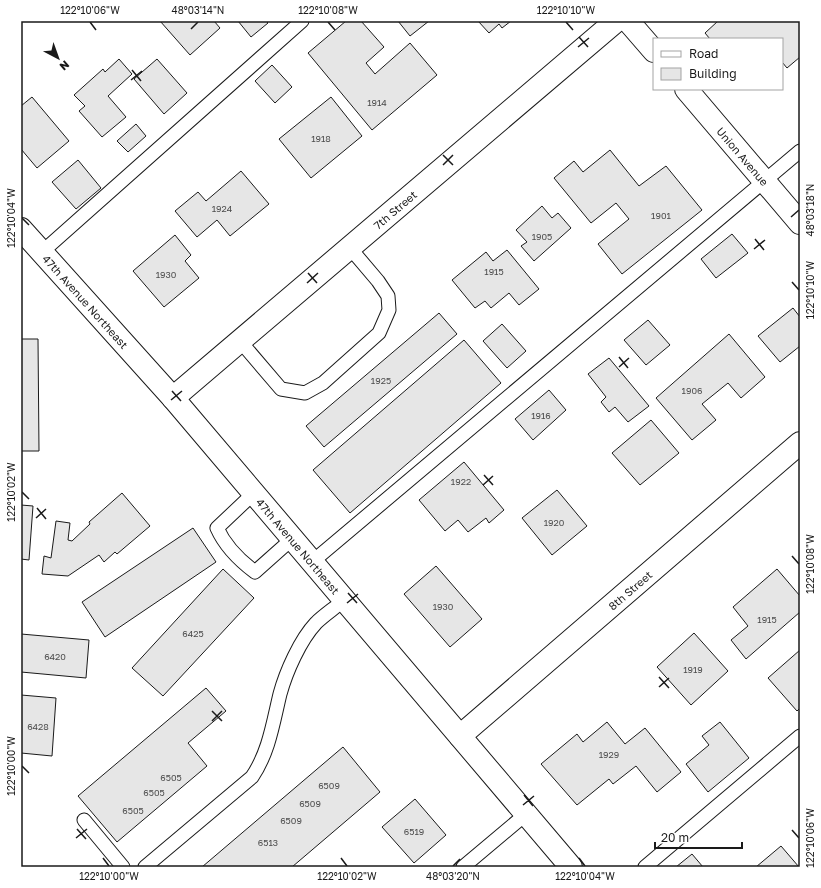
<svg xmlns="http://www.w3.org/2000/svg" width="821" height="888" viewBox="0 0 821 888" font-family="'Golos Text',sans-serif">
  <rect width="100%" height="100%" fill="#fff"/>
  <!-- building -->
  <path fill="#e6e6e6" stroke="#1a1a1a" d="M160 21H214L220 28 190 55Z
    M238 21H266L268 23 251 37Z
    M346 21H361L384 47 366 63 375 74 410 43 437 75 372 130 308 53Z
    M398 21H429L410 36Z
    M478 21H511L502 28 499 24 489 33Z
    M718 21H800V57L787 68 782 62V39H710L705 33Z
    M119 59 132 74 108 96 126 117 102 137 79 111 85 106 74 95 103 69 105 72Z
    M157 59 187 93 164 114 134 79Z
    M272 65 292 87 275 103 255 81Z
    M32 97 69 141 37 168 21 149V106Z
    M331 97 362 136 311 178 279 139Z
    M136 124 146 136 128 152 117 141Z
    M610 150 639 186 666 166 702 210 622 274 598 244 629 219 616 203 591 223 554 178 574 161 583 172Z
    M78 160 101 188 76 209 52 182Z
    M241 171 269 204 230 236 217 220 197 237 175 211 198 192 206 201Z
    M542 206 552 218 558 213 571 228 534 261 521 246 527 242 516 230Z
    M732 234 748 253 716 278 701 259Z
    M175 235 191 255 185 261 199 278 164 307 133 271Z
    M507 250 539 289 519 305 509 293 491 308 485 301 475 308 452 280 486 252 493 261Z
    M793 308 800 317V346L780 362 758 336Z
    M439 313 457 334 324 447 306 426Z
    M648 320 670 345 646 365 624 340Z
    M502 324 526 351 507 368 483 341Z
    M729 334 765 377 741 398 728 383 702 404 716 420 692 440 656 398Z
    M21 339H38L39 451H21Z
    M464 340 501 383 350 513 313 470Z
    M609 358 649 406 628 422 615 407 609 412 601 402 606 397 588 374Z
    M549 390 566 410 533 440 515 419Z
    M651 420 679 453 640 485 612 453Z
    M464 462 504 510 489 523 486 518 468 532 458 520 445 531 419 500Z
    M557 490 587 526 552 555 522 518Z
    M122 493 150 526 117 554 115 552 104 562 99 555 68 576 42 574 44 556 51 558 56 521 70 523 68 540 72 541 90 524 89 522Z
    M21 505 33 506 29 560 21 559Z
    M193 528 216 562 105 637 82 602Z
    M436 566 482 619 450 647 404 594Z
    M223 569 254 598 163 696 132 668Z
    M777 569 800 596V612L746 659 731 640 748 626 733 607Z
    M694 633 728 671 691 705 657 667Z
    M21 634 89 640 86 678 21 672Z
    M800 650V708L797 711 768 678Z
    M206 688 226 711 188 743 207 766 117 842 78 796Z
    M21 695 56 698 52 756 21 753Z
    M607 722 625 744 645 728 681 772 657 792 636 766 613 784 609 779 577 805 541 764 577 734 583 742Z
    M720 722 749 758 708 792 686 764 709 745 702 736Z
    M343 747 380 792 292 867H202Z
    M415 799 446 835 414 863 382 827Z
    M781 846 799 867H756Z
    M692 854 703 867H676Z"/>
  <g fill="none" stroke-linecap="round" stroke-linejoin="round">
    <!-- lane casing -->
    <g stroke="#1a1a1a" stroke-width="15">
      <path id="lane" d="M42 252 302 21
        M240 341 281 389 305 393 323 383 379 333 389 310 388 296 378 281 350 248
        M254 493 217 528C225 546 239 560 255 572L292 539
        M312 562 800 151
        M84 820 123 867
        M145 867 252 777C269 752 273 723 280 694 286 672 300 640 316 623 324 615 335 608 344 600
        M463 867 526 814
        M645 867 800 736"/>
    </g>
    <!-- street casing -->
    <g stroke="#1a1a1a" stroke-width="24">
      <g id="street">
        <path d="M628 21 654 51"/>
        <path id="s1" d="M686 89 800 223"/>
        <path id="s2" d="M173 398 616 21"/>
      </g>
    </g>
    <!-- secondary casing -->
    <g stroke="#1a1a1a" stroke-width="24">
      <g id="secondary">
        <path id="s3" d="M21 229 173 398 571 867"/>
        <path id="s4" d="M460 736 800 443"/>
      </g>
    </g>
    <!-- lane -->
    <use href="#lane" stroke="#fff" stroke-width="13"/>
    <!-- street -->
    <use href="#street" stroke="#fff" stroke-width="22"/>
    <!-- secondary -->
    <use href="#secondary" stroke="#fff" stroke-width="22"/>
  </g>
  <!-- ticks -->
  <path fill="none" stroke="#1a1a1a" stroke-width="1.5" d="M90 22 96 30M328 22 335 30M566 22 573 30M191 29 198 22M579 37 588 47M578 47 589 38M132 70 141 81M131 80 142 71M443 155 453 165M443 165 453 155M791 217 799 210M22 218 29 225M755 239 764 250M754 249 765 240M308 273 317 283M792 282 799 290M307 283 318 273M619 357 628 368M619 367 629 358M172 391 181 401M171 400 182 391M484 475 493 485M483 485 493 476M22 492 29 499M37 508 46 519M36 518 46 509M792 556 799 564M348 593 357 603M347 603 358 594M659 677 669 688M659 687 669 678M212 711 222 721M212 721 222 711M22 766 29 773M524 795 533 806M523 805 534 796M77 829 86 839M792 830 799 838M76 838 87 829M103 858 109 866M341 858 347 866M579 858 585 866M453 866 460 859"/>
  <g text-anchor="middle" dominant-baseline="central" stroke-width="3" stroke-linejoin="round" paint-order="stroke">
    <!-- number labels -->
    <g font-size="9" fill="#4d4d4d">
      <text x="377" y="102">1914</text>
      <text x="321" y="138">1918</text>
      <text x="222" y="208">1924</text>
      <text x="661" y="215">1901</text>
      <text x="542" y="236">1905</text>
      <text x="494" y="271">1915</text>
      <text x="166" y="274">1930</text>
      <text x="381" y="380">1925</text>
      <text x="692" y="390">1906</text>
      <text x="541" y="415">1916</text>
      <text x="461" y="481">1922</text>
      <text x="554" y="522">1920</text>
      <text x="443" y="606">1930</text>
      <text x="767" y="619">1915</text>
      <text x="193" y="633">6425</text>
      <text x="55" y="656">6420</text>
      <text x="693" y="669">1919</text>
      <text x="38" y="726">6428</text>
      <text x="609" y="754">1929</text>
      <text x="171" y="777">6505</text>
      <text x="329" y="785">6509</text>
      <text x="154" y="792">6505</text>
      <text x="310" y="803">6509</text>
      <text x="133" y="810">6505</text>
      <text x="291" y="820">6509</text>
      <text x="414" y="831">6519</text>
      <text x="268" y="842">6513</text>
    </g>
    <!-- street labels -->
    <g font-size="11" fill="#1a1a1a" stroke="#fff">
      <text stroke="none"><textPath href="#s1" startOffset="88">Union Avenue</textPath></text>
      <text stroke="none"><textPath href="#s2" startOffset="291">7th Street</textPath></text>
      <text stroke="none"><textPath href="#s3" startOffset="97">47th Avenue Northeast</textPath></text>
      <text stroke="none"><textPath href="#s3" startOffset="421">47th Avenue Northeast</textPath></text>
      <text stroke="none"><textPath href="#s4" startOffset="224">8th Street</textPath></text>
    </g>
  </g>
  <!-- border -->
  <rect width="821" height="888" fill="none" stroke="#ffffff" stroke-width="44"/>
  <!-- legend -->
  <rect x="653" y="38" width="130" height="52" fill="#ffffff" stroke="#a3a3a3"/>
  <rect x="661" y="51" width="20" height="6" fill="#ffffff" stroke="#a3a3a3"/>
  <text x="689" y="58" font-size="12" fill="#1a1a1a">Road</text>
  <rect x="661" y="68" width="20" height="12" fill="#e6e6e6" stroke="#a3a3a3"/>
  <text x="689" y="78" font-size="12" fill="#1a1a1a">Building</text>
  <!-- north arrow -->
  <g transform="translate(58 58) rotate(139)" stroke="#ffffff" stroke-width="3" paint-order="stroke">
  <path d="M0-3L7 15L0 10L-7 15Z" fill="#1a1a1a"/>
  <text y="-6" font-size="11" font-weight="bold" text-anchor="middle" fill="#1a1a1a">N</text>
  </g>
  <!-- scale -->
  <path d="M655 842v6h87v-6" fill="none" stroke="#1a1a1a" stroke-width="2"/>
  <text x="661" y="842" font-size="12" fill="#1a1a1a" stroke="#ffffff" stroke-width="3" paint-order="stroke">20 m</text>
  <rect x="22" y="22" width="777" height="844" fill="none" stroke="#1a1a1a" stroke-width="1.5"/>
  <g font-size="10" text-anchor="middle" fill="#1a1a1a">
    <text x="90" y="14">122°10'06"W</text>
    <text x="198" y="14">48°03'14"N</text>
    <text x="328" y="14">122°10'08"W</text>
    <text x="566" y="14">122°10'10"W</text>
    <text transform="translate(810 210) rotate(-90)" y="4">48°03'18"N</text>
    <text transform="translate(11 218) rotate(-90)" y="4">122°10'04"W</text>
    <text transform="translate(810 290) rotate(-90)" y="4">122°10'10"W</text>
    <text transform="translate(11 492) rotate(-90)" y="4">122°10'02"W</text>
    <text transform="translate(810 564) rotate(-90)" y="4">122°10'08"W</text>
    <text transform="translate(11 766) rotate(-90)" y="4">122°10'00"W</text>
    <text transform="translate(810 838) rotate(-90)" y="4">122°10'06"W</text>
    <text x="109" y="880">122°10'00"W</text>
    <text x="347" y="880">122°10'02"W</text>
    <text x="453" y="880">48°03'20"N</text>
    <text x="585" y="880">122°10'04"W</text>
  </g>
</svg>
